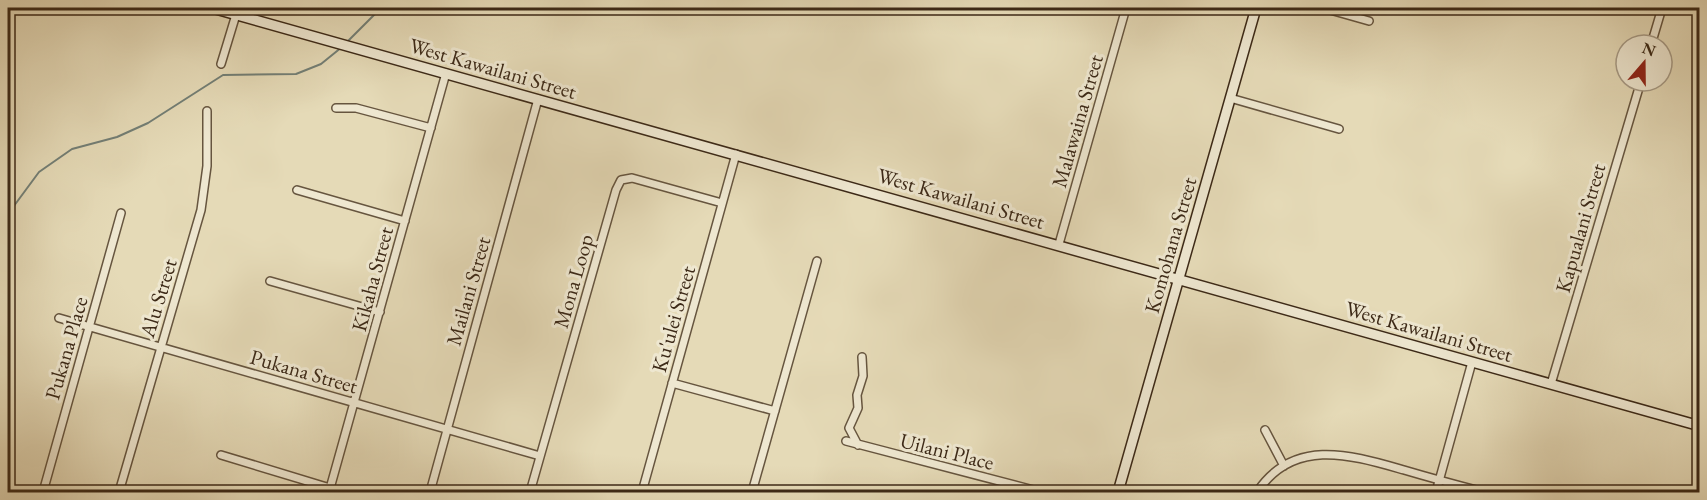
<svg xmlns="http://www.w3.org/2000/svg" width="1707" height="500" viewBox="0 0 1707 500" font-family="'EB Garamond',serif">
  <rect width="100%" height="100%" fill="#e5dab7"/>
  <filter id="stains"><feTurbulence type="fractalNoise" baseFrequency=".00333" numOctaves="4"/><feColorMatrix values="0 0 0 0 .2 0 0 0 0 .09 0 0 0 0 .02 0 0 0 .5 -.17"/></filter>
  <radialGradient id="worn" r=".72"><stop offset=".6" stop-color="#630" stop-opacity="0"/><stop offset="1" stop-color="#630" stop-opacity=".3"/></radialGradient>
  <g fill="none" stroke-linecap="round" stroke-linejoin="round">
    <!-- stream -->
    <path stroke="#737f76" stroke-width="2" d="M346 43 381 8
      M8 214 39 172 72 149 117 137 148 123 223 75 296 74 321 64 342 47"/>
    <!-- street casing -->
    <g stroke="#66553f" stroke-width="10">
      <path id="street" d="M1323 8 1369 21
        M1651 45 1662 8
        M221 64 238 8
        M1230 98 1339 129
        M336 108H356L431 128
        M297 190 405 221
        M1059 244 1126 8
        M270 281 380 312
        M59 318 540 456
        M672 383 775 411
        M1551 384 1641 81
        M1265 430 1284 466
        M846 441 1041 492
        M858 445 849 428 858 408 857 395 863 376 862 357
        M221 455 330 488
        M43 492 121 213
        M119 492 201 210 207 166V111
        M329 492 446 73
        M430 492 538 99
        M530 492 616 190 621 180 632 178 722 203
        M642 492 736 154
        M752 492 817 261
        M1257 492C1294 437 1351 455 1404 470 1431 478 1457 485 1484 492
        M1436 492 1472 362"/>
    </g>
    <!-- secondary casing -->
    <g stroke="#3c2917" stroke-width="12">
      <path id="secondary" d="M212 8 1700 426
        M1118 492 1256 8"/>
    </g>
    <!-- street -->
    <use href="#street" stroke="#eee7d0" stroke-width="7"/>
    <!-- secondary -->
    <use href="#secondary" stroke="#eee7d0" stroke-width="9"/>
  </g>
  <g text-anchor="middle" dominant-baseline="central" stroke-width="6" stroke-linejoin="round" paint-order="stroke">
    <!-- street labels -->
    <g font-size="21" fill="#3c2917" stroke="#eee7d0">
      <text transform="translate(493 68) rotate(16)">West Kawailani Street</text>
      <text transform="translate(1077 121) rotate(-74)">Malawaina Street</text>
      <text transform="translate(961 198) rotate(16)">West Kawailani Street</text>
      <text transform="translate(1580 228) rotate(-74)">Kapualani Street</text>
      <text transform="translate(1170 245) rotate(-74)">Komohana Street</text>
      <text transform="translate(372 279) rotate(-75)">Kikaha Street</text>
      <text transform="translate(573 281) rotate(-74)">Mona Loop</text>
      <text transform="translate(468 291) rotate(-74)">Mailani Street</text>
      <text transform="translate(158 298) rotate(-73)">Alu Street</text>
      <text transform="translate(673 319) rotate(-74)">Ku'ulei Street</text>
      <text transform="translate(1429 331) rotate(16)">West Kawailani Street</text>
      <text transform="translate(66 348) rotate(-74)">Pukana Place</text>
      <text transform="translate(304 371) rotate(16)">Pukana Street</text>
      <text transform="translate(947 451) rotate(14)">Uilani Place</text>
    </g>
  </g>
  <!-- margin -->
  <rect width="1707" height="500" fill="none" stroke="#e5dab7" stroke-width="30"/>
  <rect x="9" y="9" width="1689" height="482" fill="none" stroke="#3c2917" stroke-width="3"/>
  <rect x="15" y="15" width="1677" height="470" fill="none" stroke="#3c2917" stroke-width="1.5"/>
  <!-- north arrow -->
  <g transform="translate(1644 63) rotate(20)"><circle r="28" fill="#eee7d0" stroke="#a79b86" stroke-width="1.5"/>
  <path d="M0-4.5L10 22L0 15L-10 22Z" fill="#8f2418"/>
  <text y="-9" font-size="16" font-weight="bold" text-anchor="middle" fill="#3c2917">N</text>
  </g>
  <rect width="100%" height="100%" filter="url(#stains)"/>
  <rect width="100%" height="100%" fill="url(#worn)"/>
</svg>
